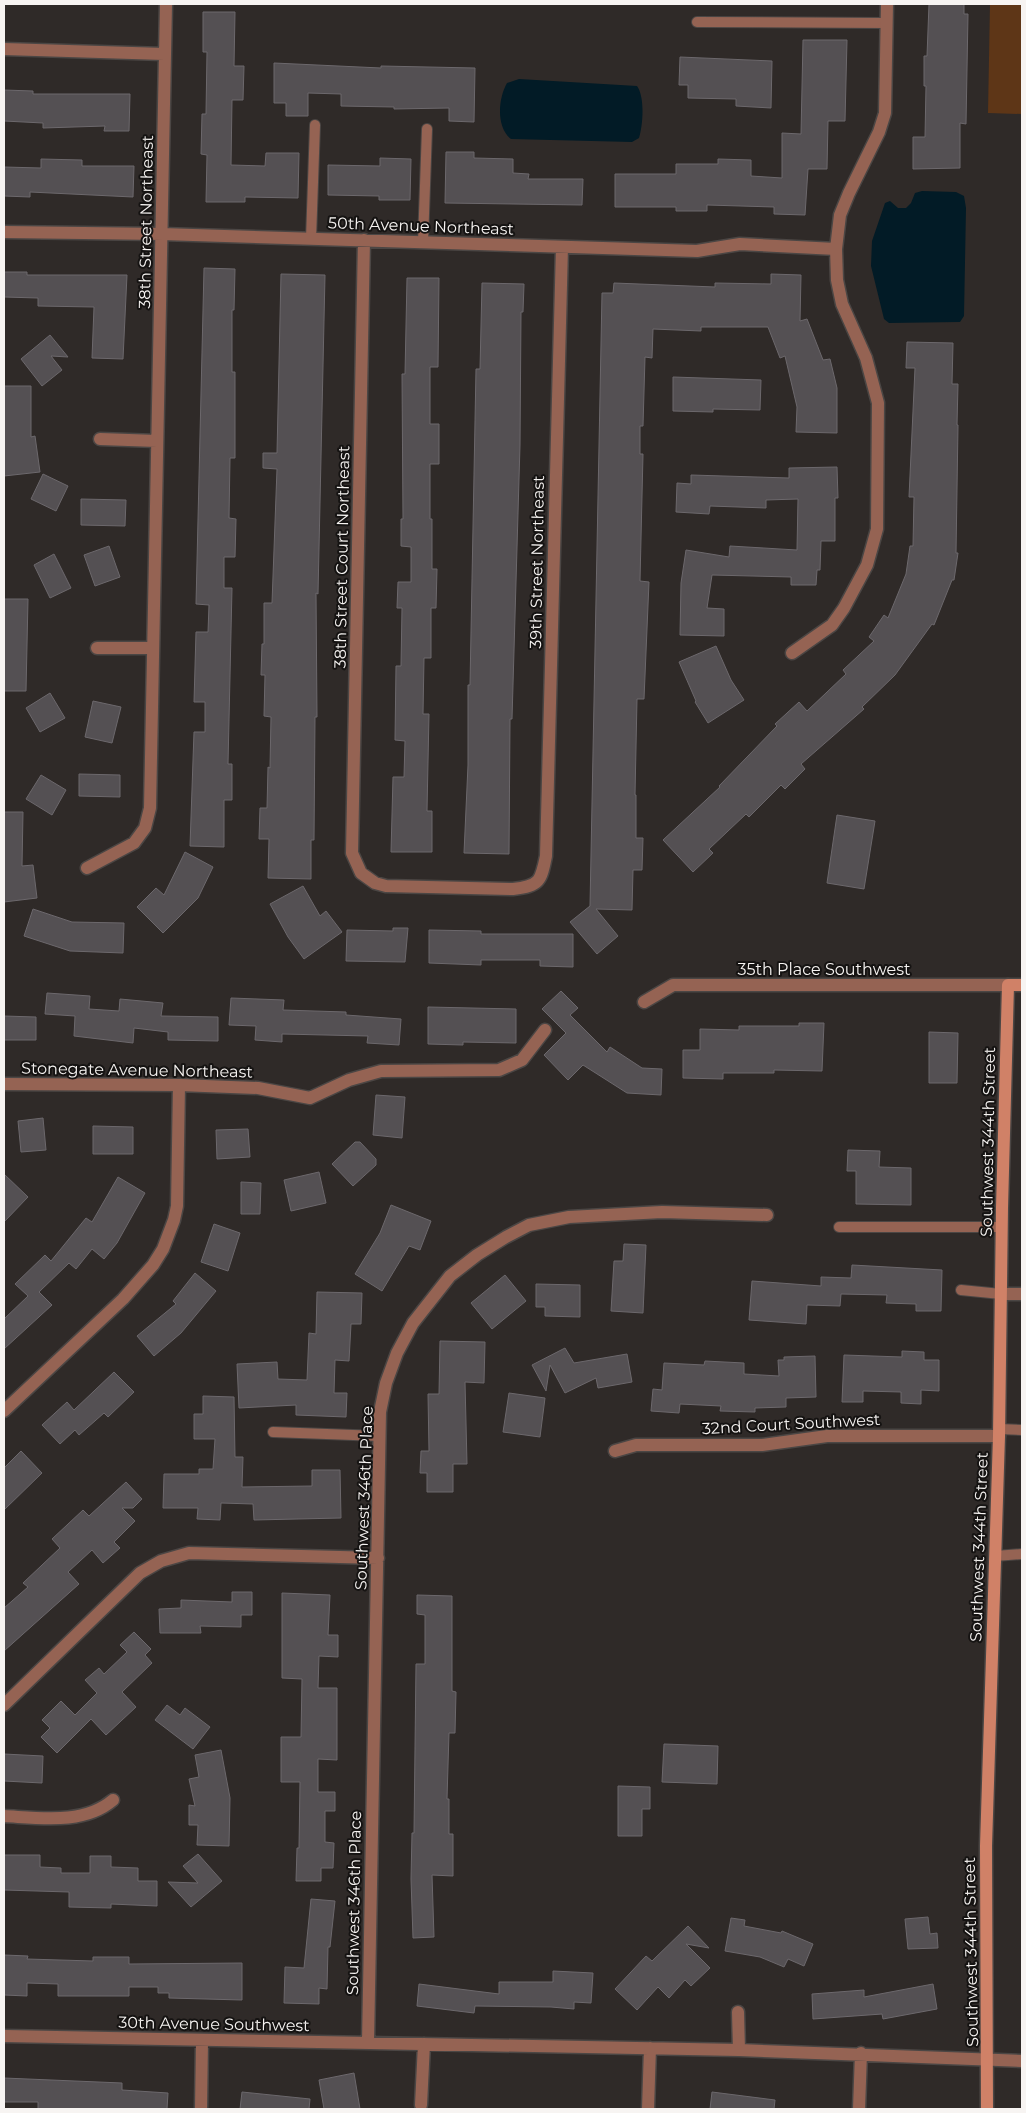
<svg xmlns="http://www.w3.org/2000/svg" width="1026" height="2113" viewBox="0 0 1026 2113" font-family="Montserrat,sans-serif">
  <rect width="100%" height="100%" fill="#2f2a28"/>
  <!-- green -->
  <path fill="#5e3617" d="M990 4H1022V114L988 113Z"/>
  <!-- water -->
  <path fill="#021b26" d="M519 79 637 86C645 97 643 125 639 138L632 142 511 139C496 127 498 99 507 83Z
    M922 191 956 192 964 196 966 208 964 316 960 322 889 323 884 319 871 266 872 241 885 203 890 201 898 208H906L911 203 915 193Z"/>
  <!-- building -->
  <path fill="#545053" stroke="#6c686c" d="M929 4H964V14H968L966 124 960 123V168L913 169V137H925L926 86H924V56H927Z
    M203 12H235L234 66H244L243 100H232L231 165 265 166 266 153H299L298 198 245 197V202H206L207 155 201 154 202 114H206L207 52H203Z
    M803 40H847L845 121H828L827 169H808L805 215 774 214V207L707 205V211H676V207H615V174H676V164H718V159L751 160V176L782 178V133L801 134Z
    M680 57 772 61 771 108 736 106V99L688 98V85H679Z
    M274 63 381 68V66L475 68 474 122 449 121V108L394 109V107L341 106V94L308 93V116H286V103H274Z
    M4 90 33 91V94H130L129 131H104L105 126 43 128V123L4 121Z
    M446 152H474V158L513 159V173L529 174 528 179H583L582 205 445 203Z
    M380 158 411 159 410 200H379V196L328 195V165L380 166Z
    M41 159 82 160V166H134L133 197 30 192V197L4 196V167L41 168Z
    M204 268 235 269 234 310H232V372H235V458H230L229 518 236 519 235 557H224V588H232L228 764H232V800H224V847L190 846 194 732H205V702H194L196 632H208L209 605 196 604Z
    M4 272H27V275H127L123 359 92 358 94 307 38 306V298L4 297Z
    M281 274 325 275 318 594 316 593 317 717H315L314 840H311V879L268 878 269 839H259L260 808H267L268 767 270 768 271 717 264 716 265 675H261L262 644H264V603H272L277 469 263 468V453H277Z
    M771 274 801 275 800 321 807 319 823 360 830 359 837 388V433L796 432 797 407 785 356 780 358 768 327H701V331L653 329 652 358 645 357 643 426H640V454H643L640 581 649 582 644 699H637L635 795H636V838H643L642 870H633L632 910 596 909 618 936 597 954 570 922 590 906 602 293H613L614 283 715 287V283L771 284Z
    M407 278H439L438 367H430V424H439V464H430V519H432V569H437L436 608H431V658H424L423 714H429L427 811H432V852H391L393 777H404L405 741 395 740 396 666H401L402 608H397L398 582H411V547L401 546V519H403L402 374H405Z
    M482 283 524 284 523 312H521L520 445 512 719H510L509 854 464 853 468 765V685H470L476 369H480Z
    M50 335 68 357 51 356 62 370 42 386 21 359Z
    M907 342 953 343 952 384H958L957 425H958L956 553H958L954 580H952L934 625 932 624 895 675 862 707 864 709 801 764 805 769 785 789 781 785 749 817 746 814 709 849 713 853 693 872 663 840 720 787 719 786 777 726 775 724 799 702 807 711 846 674 843 670 874 641 869 637 884 615 888 618 906 574 910 546H913L914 497H909L915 368H906Z
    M673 377 761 380 760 410 713 409V412L673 411Z
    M4 386H31V437L35 436 40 472 4 476Z
    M837 467 838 498H835V541H821L820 570H817L816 585H791V577L712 575 707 608 724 609V636L680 635 681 583 686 550 729 557 730 546 797 550 798 499 766 500V508L710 506 709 514 676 512 677 483 691 484V475L789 478V468Z
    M43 474 68 486 56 511 31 499Z
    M81 499 126 500 125 526 81 525Z
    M109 546 120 577 95 586 84 555Z
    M54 554 71 588 50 598 34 565Z
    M4 599H28L26 691H4Z
    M716 646 731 680 744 700 708 723 695 702 696 701 679 662Z
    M50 693 65 718 40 732 26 708Z
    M93 701 121 707 112 743 85 737Z
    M79 774 120 775V797L79 796Z
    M41 775 66 790 52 815 26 799Z
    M4 812H23L22 866 33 865 37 898 4 902Z
    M837 815 875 821 864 889 827 883Z
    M185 852 213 867 198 898 163 933 137 907 156 888 164 895Z
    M303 886 320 916 326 911 342 932 304 959 288 937 270 904Z
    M33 909 72 922 124 923 123 953 70 951 24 936Z
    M393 928H408L405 962 346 961 347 930 393 931Z
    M429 930 481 931V934H573V967L540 966V960H481V965L429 963Z
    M561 991 578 1008 570 1015 607 1052 610 1047 642 1068 662 1069 661 1095 627 1093 583 1065 568 1080 544 1055 566 1033 542 1009Z
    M47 993 90 996 89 1009 119 1011 120 999 163 1003 161 1016 218 1017V1041L168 1040V1032L134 1028 133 1043 74 1036 75 1016 45 1014Z
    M231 998 284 1000 283 1010 346 1012V1015L401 1019 399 1045 367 1043 368 1036 282 1034V1042L255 1040 256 1026 229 1025Z
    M428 1007 516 1009V1043L463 1042V1045L428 1044Z
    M4 1016 36 1017V1040H4Z
    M799 1023H824L822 1071 774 1070V1073H723V1079L683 1078V1050H700V1029L739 1030V1026H799Z
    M929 1032 958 1033 957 1083H929Z
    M376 1095 405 1097 402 1138 373 1135Z
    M43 1118 46 1150 21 1152 18 1121Z
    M93 1126 133 1127V1154H93Z
    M248 1129 250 1157 217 1159 216 1130Z
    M355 1142H360L376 1159V1165L353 1186 332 1164Z
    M848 1150 880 1151 879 1167 911 1168V1205L856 1204V1171H847Z
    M319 1172 326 1203 291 1211 284 1180Z
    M4 1174 28 1197 4 1222Z
    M118 1177 145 1193 117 1243 104 1259 92 1249 76 1269 69 1263 39 1292 52 1305 4 1349V1319L28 1296 15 1284 45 1255 51 1261 86 1218 92 1222Z
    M241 1182 261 1183 260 1214H241Z
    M391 1205 431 1221 420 1250 409 1246 382 1291 355 1274 380 1233Z
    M214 1224 240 1233 228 1271 201 1262Z
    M624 1244 646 1245 643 1313 611 1311 614 1261H623Z
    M852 1265 942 1270 941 1311H916V1304L886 1303 887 1295 841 1294 840 1306 807 1305 806 1324 749 1320 752 1281 821 1286V1277L851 1278Z
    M195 1273 216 1291 181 1333 154 1356 137 1336 176 1304 173 1301Z
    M505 1275 526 1301 492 1329 471 1303Z
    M536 1284 580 1285V1317L545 1316V1307H536Z
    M317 1292 362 1293 361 1324H351L349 1361 335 1360 334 1393H347L346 1417 296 1415V1405L239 1408 237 1364 277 1362 278 1379 307 1380 309 1333 316 1334Z
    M440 1341 485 1342 484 1383 465 1382 467 1464H453V1492H427V1473H420L421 1451H429L428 1394H439Z
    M565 1348 574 1363 627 1354 632 1382 598 1388 596 1378 565 1393 550 1365 546 1391 532 1365Z
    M902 1351 924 1352V1360H939V1391L921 1390V1404L901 1403V1392L863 1391V1402H842L844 1355 902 1357Z
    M815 1356 816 1397 786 1398V1407L755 1408V1412L720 1411 721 1406 680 1404 679 1413 651 1411 653 1389 662 1390 664 1363 704 1365 705 1361 744 1363V1374L779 1376 778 1360H784V1357Z
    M114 1372 134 1392 108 1417 104 1413 79 1435 75 1430 60 1444 42 1425 67 1402 74 1410Z
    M509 1393 545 1398 540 1437 503 1432Z
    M203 1396 234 1397 235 1457H243L242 1487 312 1486V1470H340L341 1518 254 1520 253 1504 221 1503 220 1520 197 1519 198 1508H163L164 1474H199V1469H213L215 1439H194V1414H203Z
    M21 1451 42 1473 4 1510V1468Z
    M126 1482 142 1499 133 1508H122L135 1521 114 1542 120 1548 103 1563 92 1550 68 1572 79 1584 4 1651V1608L28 1587 23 1583 60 1548 52 1539 83 1510 89 1516Z
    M232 1592H252V1615H241V1627L200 1626 201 1633H160L159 1609 181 1608V1600L232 1602Z
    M282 1593 330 1595 328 1635H338V1657L319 1656 318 1688H337V1760L318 1759V1792H335V1811H325V1842L334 1843 333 1868H321V1881H296L297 1848H299L300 1782H281V1737H301L302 1679 282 1678Z
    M417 1595 452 1596V1691L456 1692 455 1733H449L447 1799H449V1834H453V1876L432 1875 434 1937 413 1938 411 1879 412 1833H414L416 1664H425V1615L417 1614Z
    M134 1632 151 1649 145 1655 152 1663 122 1692 136 1707 106 1735 91 1719 57 1753 41 1737 50 1728 42 1720 61 1701 75 1715 97 1693 85 1680 99 1668 104 1674 127 1652 120 1645Z
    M167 1705 180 1715 185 1708 210 1727 193 1749 155 1720Z
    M664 1744 718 1746 717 1784 662 1782Z
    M221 1750 230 1798 229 1846 197 1845 198 1825H189V1805L195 1806 189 1779 199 1777 195 1755Z
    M4 1754 43 1756 42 1783 4 1781Z
    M618 1786 650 1787V1809H642V1836H618Z
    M198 1854 222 1881 191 1907 168 1882 198 1883 183 1866Z
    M4 1855H40V1867L61 1868V1873H90V1856H111V1867L138 1868V1881H157V1906L111 1904V1908L69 1907V1892L4 1890Z
    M311 1899 335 1901 330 1947H328L327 1989 319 1988V2004L284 2003 285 1967 304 1968Z
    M928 1917 930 1934 937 1933 938 1948 908 1949 905 1919Z
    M731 1918 745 1920 744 1926 781 1933 782 1931 813 1944 804 1966 788 1959 784 1967 760 1957 725 1951Z
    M688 1926 709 1948 686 1944 710 1968 691 1986 685 1980 669 1998 658 1987 637 2010 615 1989 646 1956 652 1961Z
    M4 1955 28 1956 27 1959 93 1961V1957H129V1964L242 1963V2000L169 1998V1993H158V1987H129V1996H58V1984L27 1983V1996L4 1995Z
    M553 1971 593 1973 591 2003 574 2002V2009L551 2007 475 2006 474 2013 417 2006 419 1984 499 1994V1982H553Z
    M933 1984 937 2009 883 2019 882 2014 813 2019 812 1994 864 1990V1997Z
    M354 2073 360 2109H324L319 2080Z
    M4 2078 122 2083V2090L168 2093 167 2109H38V2102H4Z
    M242 2092 310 2099 309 2109H240Z
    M712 2092 775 2100 774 2109H710Z"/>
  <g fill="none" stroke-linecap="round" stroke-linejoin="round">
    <!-- lane casing -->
    <g stroke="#4b4644" stroke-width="12">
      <path id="lane" d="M697 22 887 23
        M311 239 315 125
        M423 242 427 129
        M839 1227H1002
        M961 1290 1001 1294
        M999 1429 1022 1430
        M273 1432 380 1436
        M995 1556 1022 1554"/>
    </g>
    <!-- street casing -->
    <g stroke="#4b4644" stroke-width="15">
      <path id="street" d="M4 49 164 54
        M4 232 162 234 697 251 740 244 836 249
        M364 240 352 853 361 873 375 883 386 886 513 889C540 886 541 881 546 856L562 247
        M100 439 157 441
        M97 648H152
        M792 653 832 625 844 608 867 565 877 529 878 403 866 358 842 304 837 280 836 249 840 215 849 193 879 132 885 113 887 4
        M87 868 134 843 145 828 150 808 166 4
        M644 1002 673 985H1008
        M4 1084 179 1085 258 1088 310 1098 349 1080 381 1071 499 1070 522 1060 545 1030
        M1001 1294H1022
        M4 1411 123 1299 153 1265 163 1249 174 1220 177 1206 179 1085
        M615 1451 636 1445H762L827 1436H999
        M4 1705 140 1573 161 1561 189 1553 378 1558
        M4 1816C40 1818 84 1825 113 1800
        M738 2012 739 2050
        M4 2036 739 2050 1022 2061
        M368 2042 380 1412 386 1383 397 1353 413 1323 450 1276 477 1255 506 1237 529 1225 569 1217 662 1212 767 1215
        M421 2105 424 2044
        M201 2109 202 2041
        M648 2109 650 2048
        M859 2109 861 2053"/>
    </g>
    <!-- secondary casing -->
    <g stroke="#4b4644" stroke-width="15">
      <path id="secondary" d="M987 2109 986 1846 999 1436 1002 1208 1008 985H1022"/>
    </g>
    <!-- lane -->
    <use href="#lane" stroke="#956353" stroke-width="10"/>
    <!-- street -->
    <use href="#street" stroke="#956353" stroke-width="12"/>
    <!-- secondary -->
    <use href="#secondary" stroke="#d08167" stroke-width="12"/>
  </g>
  <g text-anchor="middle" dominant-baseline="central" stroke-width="4" stroke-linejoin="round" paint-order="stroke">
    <!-- street labels -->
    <g font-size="16" fill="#f7f4f2" stroke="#151312">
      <text transform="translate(146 222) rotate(-89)">38th Street Northeast</text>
      <text transform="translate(421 226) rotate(2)">50th Avenue Northeast</text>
      <text transform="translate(342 557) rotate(-89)">38th Street Court Northeast</text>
      <text transform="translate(537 562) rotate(-89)">39th Street Northeast</text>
      <text x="824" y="969">35th Place Southwest</text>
      <text transform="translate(137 1070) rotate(1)">Stonegate Avenue Northeast</text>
      <text transform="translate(988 1142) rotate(-89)">Southwest 344th Street</text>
      <text transform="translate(791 1424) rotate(-3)">32nd Court Southwest</text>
      <text transform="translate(364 1498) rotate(-88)">Southwest 346th Place</text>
      <text transform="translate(979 1547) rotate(-88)">Southwest 344th Street</text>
      <text transform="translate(354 1903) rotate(-89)">Southwest 346th Place</text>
      <text transform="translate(971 1952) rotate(-91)">Southwest 344th Street</text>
      <text transform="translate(214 2024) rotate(1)">30th Avenue Southwest</text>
    </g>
  </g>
  <!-- border -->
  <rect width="1026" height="2113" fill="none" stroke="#f7f4f2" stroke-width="10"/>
</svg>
